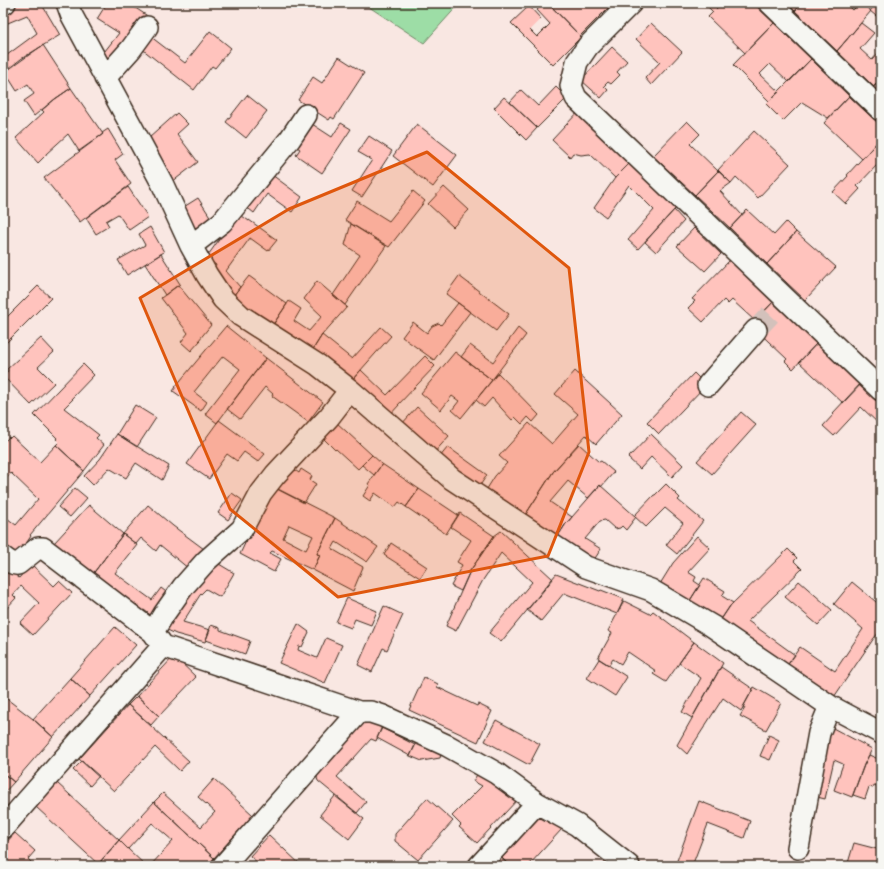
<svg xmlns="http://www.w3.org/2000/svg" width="884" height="869" viewBox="0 0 884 869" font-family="'Comic Neue',sans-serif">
  <rect width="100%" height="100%" fill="#f9e7e2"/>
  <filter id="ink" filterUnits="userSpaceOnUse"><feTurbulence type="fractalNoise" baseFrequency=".025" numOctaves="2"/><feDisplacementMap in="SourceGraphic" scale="8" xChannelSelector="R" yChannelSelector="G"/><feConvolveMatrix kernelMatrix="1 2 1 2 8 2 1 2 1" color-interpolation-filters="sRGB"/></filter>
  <g filter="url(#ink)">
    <!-- green -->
    <path fill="#9ddda6" stroke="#6c8462" d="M363 3H460L424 43Z"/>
    <!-- building -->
    <path fill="#ffc3bd" stroke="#3b2a1e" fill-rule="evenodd" d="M15 3H41L60 35 21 59 3 73V58L37 33 27 15 3 25V8Z
      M107 3H128L149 17 141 28 110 65 101 56 119 33 97 19Z
      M544 3H548L581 37 553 65 511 23 529 6 541 19 530 30 537 37 550 24 537 10Z
      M548 3H605L609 7 580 36Z
      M704 3H722L713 12Z
      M722 3H753L774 23 745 53 708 17Z
      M787 3H802L795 11Z
      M802 3H846L853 10 860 3H861L871 11 837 51 795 11Z
      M876 3H881V20L870 11Z
      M651 23 682 52 651 85 645 78 660 62 636 39Z
      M774 23 811 59 789 82 770 64 760 74 779 92 769 101 733 65Z
      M861 23 874 33 860 49 872 60 881 50V79L874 87 837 51Z
      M210 31 231 48 215 68 212 66 194 90 137 45 146 33 185 63Z
      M43 45 71 88 55 99 34 116 24 101 34 94 28 84 17 91 5 72Z
      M612 47 627 61 617 72 620 75 611 84 608 82 604 86 608 90 601 98 581 80Z
      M339 57 364 73 334 119 331 117 329 120 298 100 313 77 322 83Z
      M811 59 849 96 828 118 802 102 783 121 766 104Z
      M881 79V96L872 88Z
      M556 87 567 98 537 128 510 102 521 90 538 106Z
      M71 88 103 134 79 151 68 134 46 154V155L38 163 16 138 44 112 42 110 55 99Z
      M247 95 267 111 246 138 226 122Z
      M849 96 881 126V138L862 159 824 123Z
      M504 97 537 128 526 140 494 108Z
      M580 110 633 160 615 178 590 154 581 155 573 153 570 157 552 140Z
      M177 113 188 124 177 134 198 162 172 182 163 169 166 167 150 145 149 138Z
      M687 121 700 134 690 144 718 171 695 195 653 156Z
      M309 122 332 137 341 123 351 129 322 173 296 155 300 149 294 145Z
      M417 124 457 155 433 187 393 156Z
      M108 129 123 154 115 160 131 184 80 222 44 178 103 134 102 133Z
      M754 131 790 164 758 198 736 177 731 183 718 170Z
      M369 136 392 151 362 197 352 191 372 160 358 152Z
      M881 138V166L878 164 857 186 860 189 846 204 833 192 848 176 847 175Z
      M630 163 676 208 638 249 628 240 654 210 629 185 606 217 594 208 615 178Z
      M718 171 731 183 720 191 742 215 730 228 695 195Z
      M268 172 302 197 292 212 267 194 254 213 244 205Z
      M128 187 148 217 129 230 118 214 106 221 109 226 96 234 86 218Z
      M444 187 469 210 453 227 428 204Z
      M413 191 425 201 389 247 345 220 357 201 389 221Z
      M198 198 213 221 194 234 179 210Z
      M674 210 684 221 656 252 645 242Z
      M747 210 774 235 786 222 796 232 767 264 730 228Z
      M238 213 249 221V220L277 240 268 251 250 238 226 271 240 287 233 296 213 273 216 265 206 258Z
      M351 224 386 246 345 305 333 295 360 255 345 245Z
      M150 227 164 252 127 275 118 260 145 245 139 234Z
      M694 228 721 254 705 271 677 246Z
      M796 232 836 267 805 300 767 264Z
      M161 254 180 284 165 295 145 264Z
      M732 258 776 299 755 321 732 300 728 304 724 300 703 322 688 308 695 301 692 299Z
      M249 276 287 304 273 325 233 296Z
      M459 276 509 314 496 331 446 294Z
      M317 281 347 307 322 335 312 351 272 326 289 301 301 309 294 321 309 331 322 316 304 299Z
      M178 285 211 325 199 340 200 341 191 351 181 342 188 333 161 298Z
      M38 286 51 298 3 346V321Z
      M774 301 818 342 793 369 785 361 787 359 751 325Z
      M458 303 470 312 434 360 402 337 413 322 427 333 432 326 439 323 441 325Z
      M226 326 266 358 217 423 205 414 240 369 223 356 194 392 207 402 201 411 173 391 176 387H175Z
      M381 327 391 336 352 380 312 351 322 335 352 359Z
      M518 328 526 335 492 380 461 357 470 345 493 362Z
      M41 338 54 352 38 367 54 383 31 405 3 376 8 371 7 369Z
      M818 342 862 383 843 403 799 362Z
      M455 352 492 380 461 418 452 410 459 401 452 396 441 410 421 393Z
      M425 356 435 366 398 405H399L389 416 352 380 361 370 387 395Z
      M266 358 323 402 308 422 272 396 273 394 265 387 240 419 227 409Z
      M83 364 94 375 72 398 73 399 64 408 99 435 96 438 104 445 84 471 56 445 59 442 56 439 57 438 34 415Z
      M575 371 622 414 596 444 586 435 553 472 524 517 485 492 495 476 507 463 499 456 529 423 552 444 578 414 555 394Z
      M498 373 539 415 533 422 528 417 522 424 515 417 512 420 492 398 484 407 476 400Z
      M694 373 706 385 659 434 647 422Z
      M862 382 881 400V426L861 407 834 436 823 426 834 414 833 413Z
      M135 405 156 418 137 447 117 434Z
      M417 407 449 436 433 454 401 425Z
      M741 412 756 425 712 474 697 461Z
      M219 420 265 454 258 462 244 452 237 461 227 454 209 479 187 464Z
      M336 422 372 455 358 469 336 449 335 450 322 437Z
      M117 434 169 466 162 480 136 463 126 478 109 468 93 485 84 476 100 459Z
      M651 434 683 465 672 477 651 457 640 469 628 458Z
      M12 436 40 462 56 445 84 471 30 535 31 536 18 556 3 545V515L16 525 38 499 11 473 3 482V443L9 437 10 438Z
      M579 444 599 462 601 461 614 472 601 487 600 485 588 498 568 481 550 502 572 517 565 525 556 539 524 517 553 472Z
      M448 447 487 475 479 487 439 458Z
      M372 455 382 464 374 475 362 465Z
      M382 464 419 489 406 507 399 502 395 507 375 493 370 501 363 496 370 485 368 484Z
      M292 468 299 473 301 469 312 476 310 480 316 484 304 503 275 488Z
      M666 484 680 498 678 500 703 521 677 554 666 545 683 523 665 508 646 527 634 516 654 495H655Z
      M600 485 636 517 626 530 622 526 620 528 615 529 605 520 600 521 585 539 601 549 592 563 556 539 565 525Z
      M272 486 335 518 317 554 320 555 313 570 272 551 270 553 281 559 274 572 240 554ZM289 525 313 536 306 550 283 538Z
      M75 488 87 498 70 517 58 507Z
      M419 489 458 515 446 534 406 507Z
      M232 493 242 500 228 520 218 513Z
      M89 505 123 534 92 575 54 543Z
      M148 505 173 526 204 549 189 569 160 545 156 551 141 538 136 544 123 534Z
      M460 513 494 536 470 571 461 591 451 586 462 565 457 562 471 540 451 527Z
      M335 518 378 547 367 562 336 542 332 549 363 567 353 591 313 570 320 555 317 554Z
      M501 531 553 579 501 642 489 633 532 582 501 553 483 580 456 631 446 626 470 571 494 536Z
      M123 534 137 545 115 573 152 600 161 588 170 595 153 617 144 610 143 612 92 575Z
      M697 536 710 548 688 572 696 577 694 581 700 585 689 602 660 584 673 563Z
      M391 543 427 567 420 578 384 555Z
      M788 549 797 558 794 561 802 569 748 621 795 655 786 667 720 621 730 606Z
      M214 561 234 573 220 597 206 589 200 595 183 622 210 630 205 642 176 634 163 628Z
      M3 564 19 578 31 564 54 586 59 581 72 593 33 635 20 623 39 603 21 586 13 595 16 598 3 612 4 613 3 615Z
      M556 574 600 591 601 590 624 599 617 614 564 593 541 621 527 610Z
      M704 578 725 591 722 596 733 603 730 606 720 621 689 602Z
      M799 581 832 610 818 625 785 597Z
      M852 582 881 606V630L874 638 832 700 786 667 800 647 835 671 863 629 834 604Z
      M347 598 377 611 371 625 355 619 351 628 336 622Z
      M624 601 650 614 653 611 694 642 666 682 653 674 656 671 628 652 621 664 613 659 609 665 598 658 612 633 608 631Z
      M384 606 403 615 387 650 383 648 372 672 358 665Z
      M298 624 309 632 302 647 299 646 298 650 317 658 326 638 342 645 325 683 279 663Z
      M211 625 220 628V630L250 641 245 654 206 640Z
      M115 627 136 645 90 696 70 678Z
      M694 642 723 663 692 718 682 712 701 678 679 663Z
      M174 656 196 677 159 716 137 696Z
      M599 659 627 677 615 696 587 678Z
      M721 667 753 689 741 711 723 698 687 754 677 745Z
      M424 677 438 684 437 687 477 706 478 704 492 711 478 742 409 710Z
      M70 678 90 696 53 737 33 719Z
      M754 687 781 703 766 730 740 716 745 708 743 707Z
      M3 696 33 719 53 737 14 782 3 773Z
      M137 696 159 716 151 725 128 705Z
      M128 705 189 761 180 771 155 747 114 791 79 759Z
      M368 718 383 724 376 741 371 739 337 777 366 802 357 813 318 781 317 778 318 773Z
      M496 720 540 744 529 765 485 741Z
      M831 727 872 749 864 765 852 797 834 790 843 764 834 760 825 799 813 796Z
      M382 728 415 745 410 756 377 738Z
      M769 735 779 740 770 760 760 756Z
      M417 742 441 754 440 758 422 761 410 756Z
      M869 755 881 760V788L874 785 873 788 869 787 865 799 853 795 864 765Z
      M82 761 99 776 90 786 73 770Z
      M480 770 518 799 477 843 459 827 461 825 452 816 482 786 473 781Z
      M3 773 14 782 3 794Z
      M214 779 253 815 214 858 154 802 163 793 201 827 215 812 198 797Z
      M57 783 119 840 98 864 36 807Z
      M335 796 364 819 349 839 320 815Z
      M427 798 453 821 418 860 395 841V834Z
      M699 801 750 821 744 838 708 824 692 866H675Z
      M154 802 214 858 207 866H150L173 841 152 823 128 849 119 840Z
      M543 812 562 829 530 864 532 866H510L502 858Z
      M15 833 35 851 28 859 35 866H3V846Z
      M269 835 302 866H261L250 856Z
      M119 840 128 849 146 866H107L101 861Z
      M854 843 881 850V866H860L848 863Z
      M610 856 619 866H602Z
      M500 857 510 866H492Z"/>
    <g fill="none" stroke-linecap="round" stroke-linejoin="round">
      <!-- minor-tunnel -->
      <path stroke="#d3c1bb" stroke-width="21" stroke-dasharray="21 10" stroke-linecap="butt" d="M756 330 779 305"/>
      <!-- minor casing -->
      <g stroke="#3b2a1e" stroke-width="24">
        <path id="minor" d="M67 3 71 14 162 183 191 246 207 275 223 299 241 316 318 365 350 390 452 479 586 567 651 590 712 626 830 706 881 733
          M631 3 588 46 577 62 571 86 576 98 881 390
          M770 3 881 110
          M3 4 5 3
          M105 78 131 49 147 27
          M191 246 222 222 290 139 306 115
          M708 385 756 330
          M3 557C7 560 13 565 18 564L38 548H43L153 632
          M163 646 153 632 164 614 183 587 206 561 242 529 261 493 275 475 329 417 350 390
          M537 803 577 825 629 866
          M3 828 163 646 359 712H371L383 716 448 746 496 773 537 803 479 866
          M798 848 819 733 830 706
          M223 866 359 712"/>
      </g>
      <!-- minor -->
      <use href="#minor" stroke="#f6f6f2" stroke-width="21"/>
    </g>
  </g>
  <!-- marked area -->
  <path fill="#df570d" fill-opacity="0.2" stroke="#df570d" stroke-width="3" stroke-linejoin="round" d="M427 152 569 268 589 452 548 556 338 597 230 509 140 298 289 209Z"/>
  <!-- margin -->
  <rect width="884" height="869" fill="none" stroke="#f6f6f2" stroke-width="16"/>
  <rect x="8" y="8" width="868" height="853" fill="none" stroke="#3b2a1e" stroke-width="1.5" filter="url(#ink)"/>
</svg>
